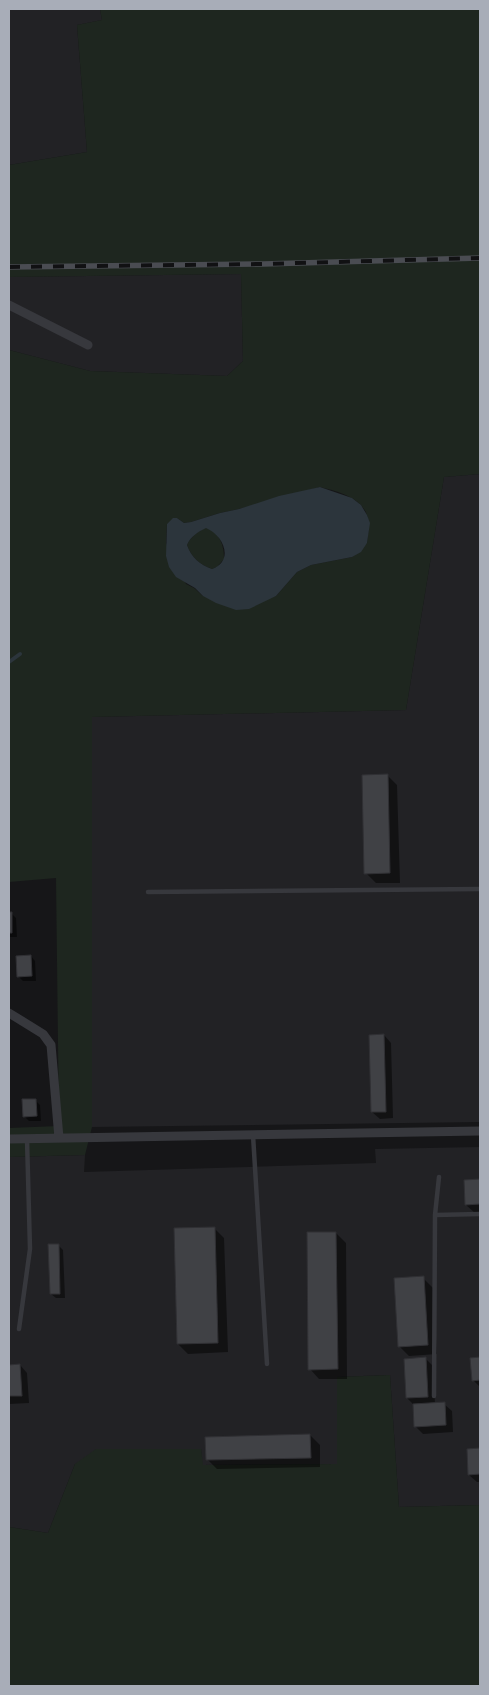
<svg xmlns="http://www.w3.org/2000/svg" width="489" height="1695" viewBox="0 0 489 1695" font-family="Helvetica,sans-serif">
  <rect width="100%" height="100%" fill="#161618"/>
  <!-- built -->
  <path fill="#222225" d="M9 9H100L102 20 77 25 87 152 9 165Z
    M241 274 243 361 227 376 90 371 9 350V277Z
    M480 474V1122L92 1127V717L406 710 444 477Z
    M480 1147V1505L399 1507 390 1375 337 1377V1464L202 1465 201 1449 75 1464 48 1533 9 1527V1157L85 1155 84 1172 376 1163 375 1149Z"/>
  <!-- green -->
  <path fill="#1e261f" fill-rule="evenodd" d="M100 9H480V474L444 477 406 710 92 717V1127L85 1155 9 1157V1128L59 1126 56 878 9 882V350L90 371 227 376 243 361 241 274 9 277V165L87 152 77 25 102 20ZM320 487C336 491 361 497 367 515 370 523 368 535 367 543L352 557 311 565 297 572 276 596 270 598 203 596 194 588 186 584 166 543 167 524 177 518 184 523 191 522 220 513 239 509Z
    M206 527C220 534 224 544 224 559L217 567 212 569C200 565 191 557 187 545 191 536 198 532 206 527Z
    M390 1375 399 1507 480 1505V1686H9V1527L48 1533 75 1464 96 1449H201L203 1465 337 1464V1377Z"/>
  <!-- water -->
  <path fill="#2c353c" fill-rule="evenodd" d="M320 487 352 498 361 505 367 515 370 523 367 543 361 552 352 557 311 565 297 572 276 596 249 609 236 610 216 603 203 596 195 588 176 577 169 567 166 556 167 524 173 518H177L184 523 191 522 220 513 239 509 279 496ZM206 528C223 535 235 560 212 569 200 565 191 557 187 545 191 536 198 532 206 528Z"/>
  <!-- shadow -->
  <path fill="#0007" d="M387 775 397 785 400 883H376L366 873Z
    M9 913H11L16 918 17 937H9Z
    M31 956 35 961 36 981H23L18 976Z
    M384 1035 391 1043 393 1118 380 1119 372 1112Z
    M35 1100 40 1105 41 1121H29L24 1116Z
    M480 1180V1214H476L466 1205 465 1181Z
    M214 1228 224 1238 228 1352 188 1354 178 1344Z
    M336 1233 346 1243 347 1379H319L310 1369Z
    M58 1245 63 1250 65 1298H56L51 1294Z
    M423 1278 433 1288 437 1354 409 1356 399 1346Z
    M480 1358V1387L473 1380 472 1359Z
    M426 1359 433 1366 435 1404H444L452 1411 453 1432 423 1434 415 1426 414 1405 407 1398Z
    M20 1365 27 1373 29 1403 9 1404V1366Z
    M310 1435 320 1445V1467L217 1469 207 1459Z
    M468 1450H480V1482H477L469 1475Z"/>
  <g fill="none" stroke-linecap="round" stroke-linejoin="round">
    <!-- stream -->
    <path stroke="#2c353c" stroke-width="4" d="M9 662 20 654"/>
  </g>
  <!-- building -->
  <path fill="#404145" stroke="#303034" d="M388 774 390 873 364 874 362 775Z
    M9 912H12V933H9Z
    M31 955 32 976 17 977 16 956Z
    M384 1034 386 1112H371L369 1035Z
    M22 1099H36L37 1116 23 1117Z
    M480 1179V1204L465 1205 464 1180Z
    M215 1227 218 1343 177 1344 174 1228Z
    M307 1232H336L338 1369 308 1370Z
    M48 1244H59L60 1294H50Z
    M424 1276 428 1345 398 1347 394 1278Z
    M426 1357 428 1397 406 1398 404 1359Z
    M480 1357V1380L472 1381 470 1358Z
    M20 1364 22 1396H9V1365Z
    M445 1402 446 1425 414 1427 413 1404Z
    M310 1434 311 1458 206 1460 205 1437Z
    M480 1448V1474L468 1475 467 1449Z"/>
  <g fill="none" stroke-linecap="round" stroke-linejoin="round">
    <!-- lane -->
    <path stroke="#37383d" stroke-width="4.5" d="M148 892 480 889
      M253 1135 267 1364
      M435 1215 480 1214
      M19 1329 30 1249 27 1139
      M434 1396 435 1215 439 1177"/>
    <!-- street -->
    <path stroke="#37383d" stroke-width="9" d="M9 305 88 345
      M9 1013 43 1034 51 1045 59 1138
      M9 1139 480 1131"/>
    <!-- rail casing -->
    <g stroke="#4a4c52" stroke-width="5.5">
      <path id="rail" d="M9 267 263 264 480 258"/>
    </g>
    <!-- rail -->
    <use href="#rail" stroke="#111113" stroke-width="4" stroke-dasharray="11" stroke-linecap="butt"/>
  </g>
  <!-- border -->
  <rect width="489" height="1695" fill="none" stroke="#a8adb8" stroke-width="20"/>
</svg>
